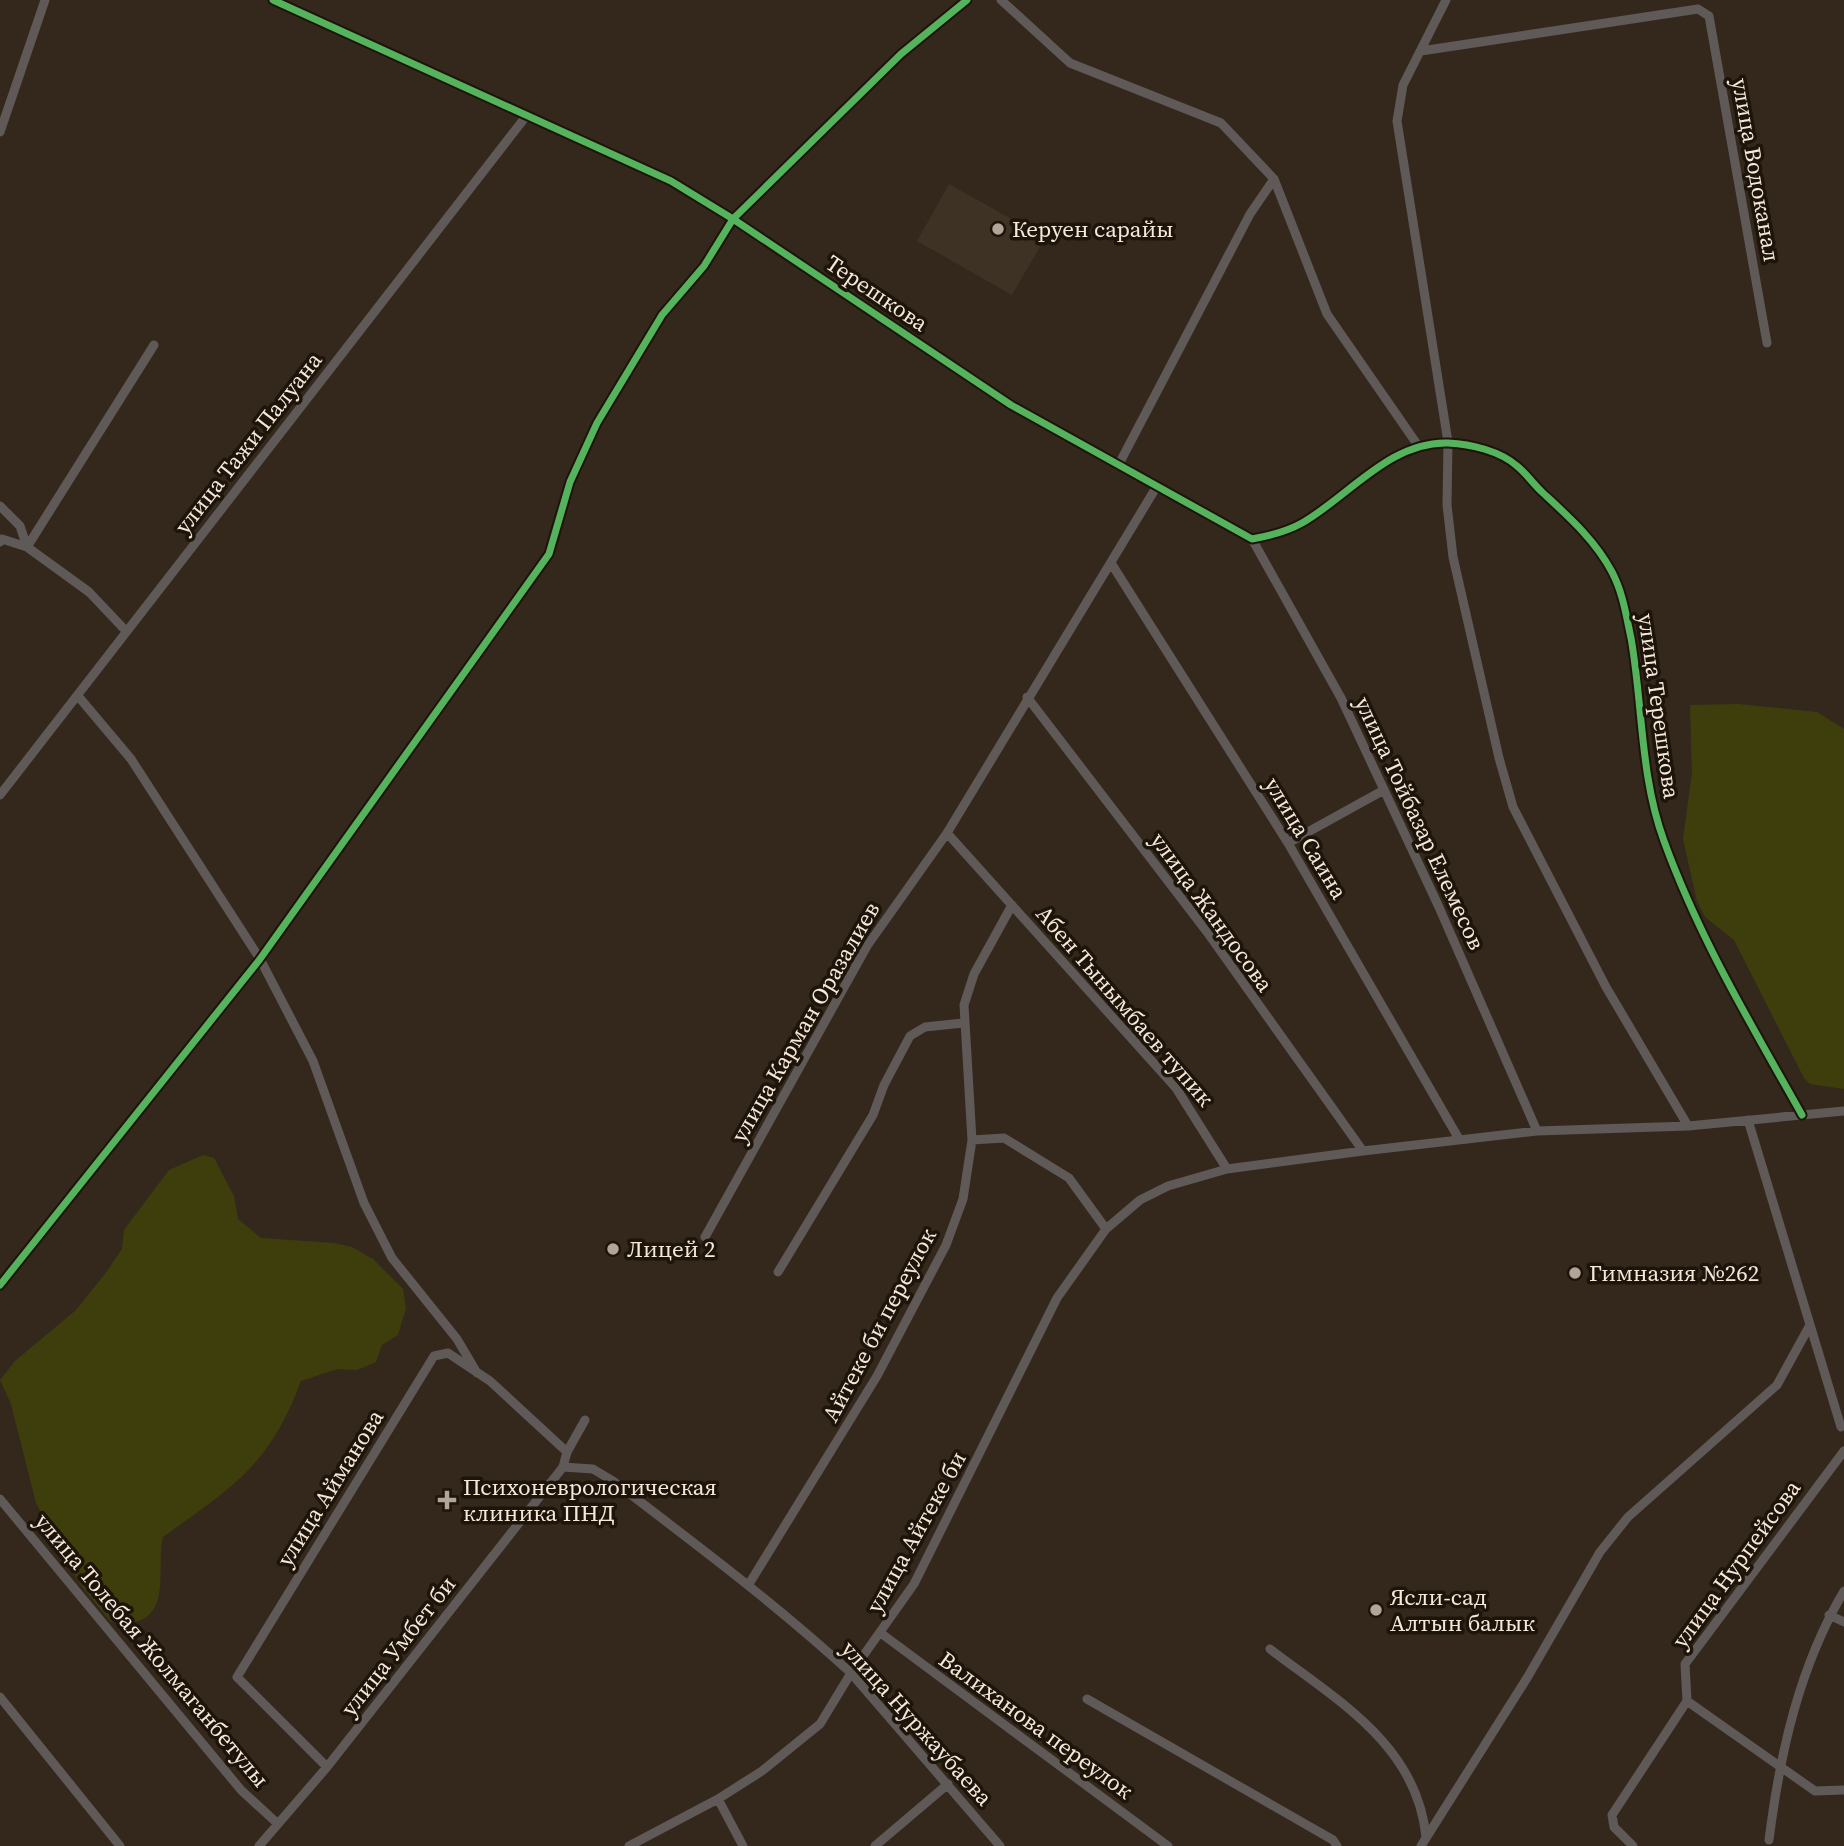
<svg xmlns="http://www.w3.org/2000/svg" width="1844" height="1846" viewBox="0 0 1844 1846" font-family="'Source Serif 4',serif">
  <rect width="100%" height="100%" fill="#34281d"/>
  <!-- commercial -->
  <path fill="#3d3223" d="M949 184 1045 238 1012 295 917 241Z"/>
  <!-- green -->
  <path fill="#3e3e0d" d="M1738 704 1817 712 1844 729V1089L1810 1084 1804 1078 1734 940 1705 917 1697 901 1683 839 1692 773 1690 705Z
    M203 1155 214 1158 234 1196 238 1219 261 1238 334 1243 352 1247 373 1259 403 1289 406 1308 398 1335 382 1345 376 1362 357 1370 337 1369 301 1381C269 1466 234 1486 163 1537 156 1562 171 1611 138 1621 131 1624 119 1622 111 1622L80 1584 36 1503 11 1404 0 1380 15 1361 76 1310 105 1274 122 1249 124 1230 169 1170Z"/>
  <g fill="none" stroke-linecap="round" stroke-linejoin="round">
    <!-- minor -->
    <path stroke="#5f5957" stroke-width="9" d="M273 0 671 181 733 219 1011 405 1252 539C1269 536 1286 532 1302 523 1348 497 1390 441 1448 443 1471 444 1500 451 1517 466 1527 474 1534 485 1543 493 1569 517 1595 540 1612 572 1623 593 1626 615 1631 638 1643 706 1640 776 1664 841 1700 940 1751 1024 1802 1115
      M1001 0 1070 63 1221 123 1274 179 1327 314 1419 447
      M1446 0 1403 85 1397 121 1448 442 1447 505 1453 557 1499 758 1513 807 1606 987 1688 1126
      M1421 51 1698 9 1709 16 1767 343
      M0 132 45 0
      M1119 464 1250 214 1274 179
      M0 506 20 526 27 547 89 592 126 631
      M1252 539 1341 698 1438 905 1537 1131
      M0 542 2 539 27 547 154 345
      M1111 563 1288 843 1459 1139
      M78 696 131 759 260 959 313 1061 364 1203 392 1258 457 1339 477 1373
      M1027 697 1207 932 1363 1151
      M0 795 527 115
      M947 833 1176 1088 1227 1169
      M1288 843 1384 790
      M1748 1120 1841 1427
      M972 1140 1004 1138 1069 1178 1106 1229
      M705 1237 867 946 947 833 1157 486
      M778 1272 873 1115 884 1085 910 1036 925 1027 963 1023
      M0 1285 260 959 549 554 570 482 597 423 662 315 704 266 733 219 901 54 967 0
      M563 1467 593 1469 613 1481C694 1543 776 1604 851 1673L1000 1846
      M0 1499 241 1790 278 1824
      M749 1584 877 1376 946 1245 963 1199 972 1140 964 1005 974 974 1012 905
      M1829 1615 1844 1622
      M882 1634 1168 1846
      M1270 1649C1338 1701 1417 1745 1426 1837
      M0 1697 120 1846
      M1087 1699 1333 1840 1337 1846
      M1687 1701 1815 1791 1844 1790
      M327 1767 237 1677 434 1356 448 1353 490 1381 567 1452
      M718 1799 743 1846
      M1769 1840C1780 1753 1799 1667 1844 1591
      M259 1846 327 1767 563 1467 567 1452 585 1420
      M629 1846 718 1799 762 1771 820 1724 851 1673 914 1584 1057 1298 1106 1229 1140 1200 1168 1186 1227 1169 1363 1151 1537 1131 1688 1126 1844 1111
      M875 1846 948 1784
      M1421 1846 1527 1678 1600 1552 1628 1517 1777 1385 1810 1325
      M1633 1846 1614 1827 1612 1815 1687 1701 1685 1664 1844 1451"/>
    <!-- cycleway casing -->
    <g stroke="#1d140a" stroke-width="11">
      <path id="cycleway" d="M273 0 671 181 733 219 1011 405 1252 539C1269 536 1286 532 1302 523 1348 497 1390 441 1448 443 1471 444 1500 451 1517 466 1527 474 1534 485 1543 493 1569 517 1595 540 1612 572 1623 593 1626 615 1631 638 1643 706 1640 776 1664 841 1700 940 1751 1024 1802 1115
        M0 1285 260 959 549 554 570 482 597 423 662 315 704 266 733 219 901 54 967 0"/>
    </g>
    <!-- cycleway -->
    <use href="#cycleway" stroke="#56b35d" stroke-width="7"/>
  </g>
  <!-- markers -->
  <g fill="#b2a598" stroke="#1d140a" stroke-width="2.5">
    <circle cx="998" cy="229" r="7"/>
    <circle cx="613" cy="1249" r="7"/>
    <circle cx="1575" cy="1273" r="7"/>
    <path d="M443.5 1489.5h7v7h7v7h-7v7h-7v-7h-7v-7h7z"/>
    <circle cx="1376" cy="1610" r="7"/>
  </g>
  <g text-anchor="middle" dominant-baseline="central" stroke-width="7" stroke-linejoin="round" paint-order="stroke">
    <!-- street labels -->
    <g font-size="23" fill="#f6e8db" stroke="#1d140a">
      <text transform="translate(1756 170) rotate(80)">улица Водоканал</text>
      <text transform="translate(877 293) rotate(34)">Терешкова</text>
      <text transform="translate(248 443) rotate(-52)">улица Тажи Палуана</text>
      <text transform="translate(1659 706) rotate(82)">улица Терешкова</text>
      <text transform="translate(1420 823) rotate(65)">улица Тойбазар Елемесов</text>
      <text transform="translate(1306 838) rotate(59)">улица Саина</text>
      <text transform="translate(1212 912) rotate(54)">улица Жандосова</text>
      <text transform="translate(1125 1006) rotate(49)">Абен Тынымбаев тупик</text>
      <text transform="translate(805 1022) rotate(-60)">улица Карман Оразалиев</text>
      <text transform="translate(879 1325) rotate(-62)">Айтеке би переулок</text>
      <text transform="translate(330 1488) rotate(-58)">улица Айманова</text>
      <text transform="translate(916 1532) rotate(-61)">улица Айтеке би</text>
      <text transform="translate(1736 1564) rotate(-54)">улица Нурпейсова</text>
      <text transform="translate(398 1646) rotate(-52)">улица Умбет би</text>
      <text transform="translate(152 1650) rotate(50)">улица Толебая Жолмаганбетулы</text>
      <text transform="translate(917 1723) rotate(48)">улица Нуржаубаева</text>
      <text transform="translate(1036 1725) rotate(36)">Валиханова переулок</text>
    </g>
    <!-- poi labels -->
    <g font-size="23" fill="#f6e8db" stroke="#1d140a" text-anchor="start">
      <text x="1012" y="229">Керуен сарайы</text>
      <text x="627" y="1249">Лицей 2</text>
      <text x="1589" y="1273">Гимназия №262</text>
      <text x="463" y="1487">Психоневрологическая<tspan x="463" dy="26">клиника ПНД</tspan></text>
      <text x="1390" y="1597">Ясли-сад<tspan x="1390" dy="26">Алтын балык</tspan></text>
    </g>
  </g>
</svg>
